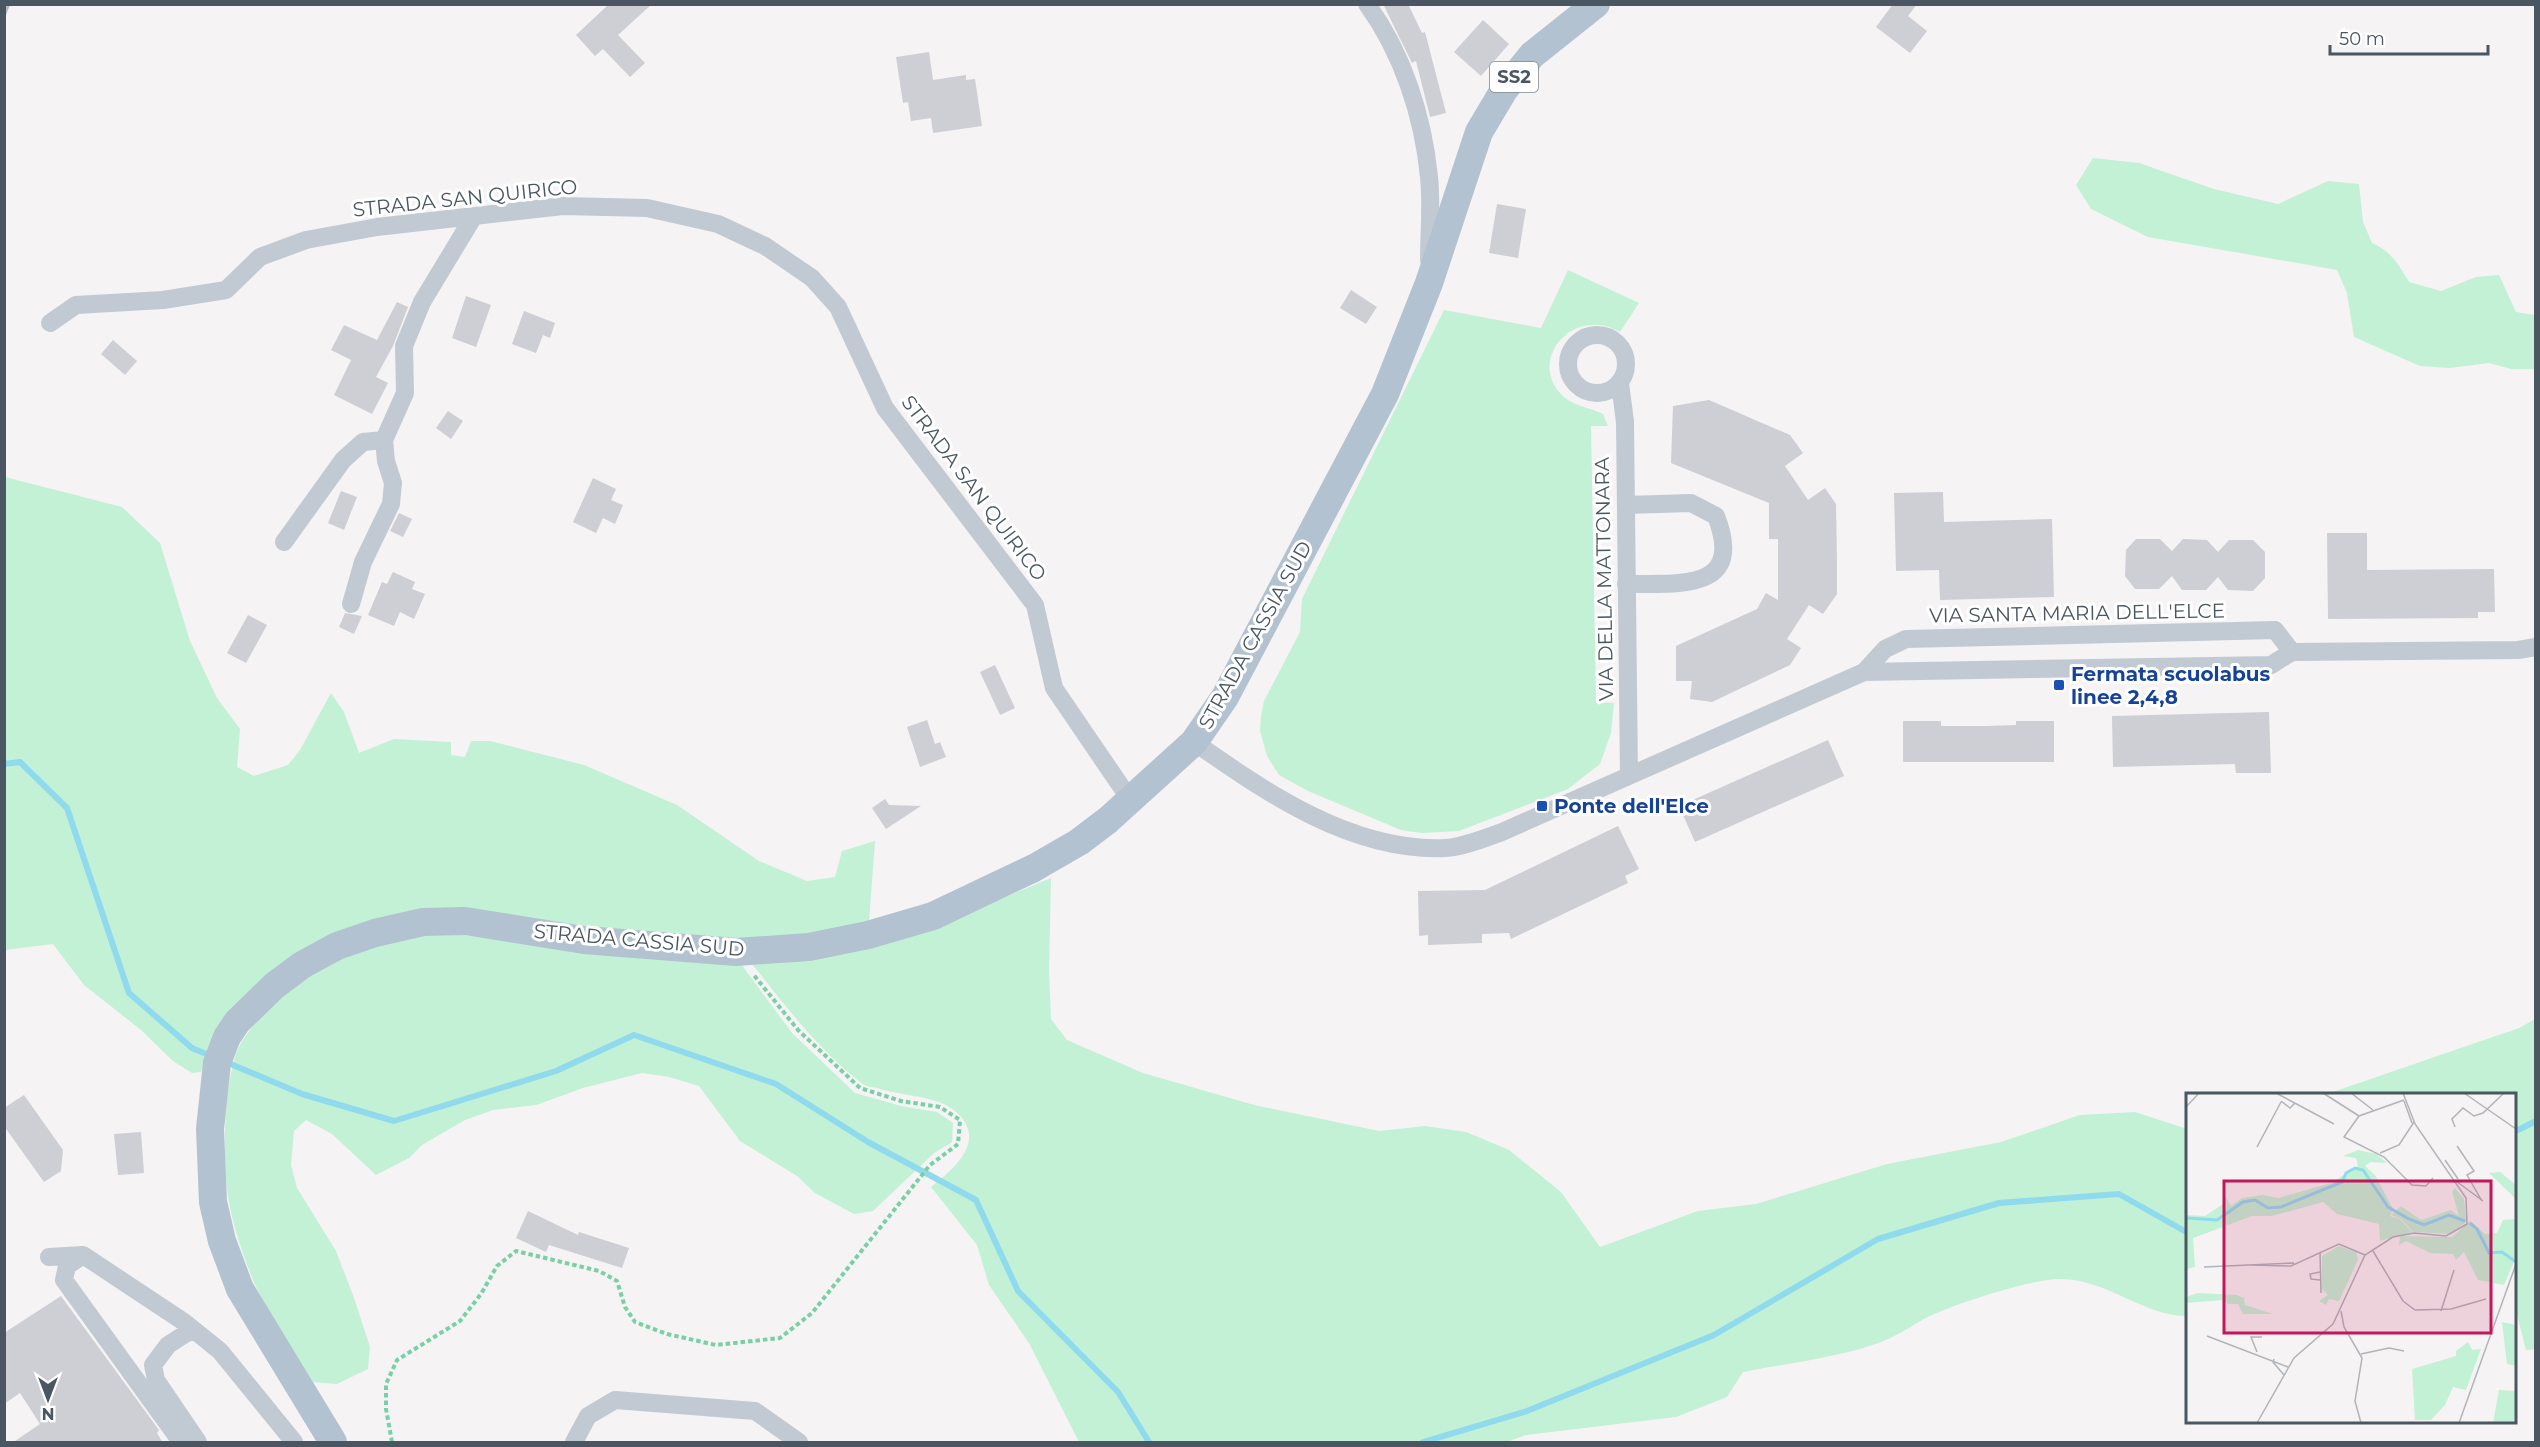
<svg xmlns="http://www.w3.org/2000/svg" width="2540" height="1447" viewBox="0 0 2540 1447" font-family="Montserrat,sans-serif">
  <rect width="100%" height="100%" fill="#f5f3f3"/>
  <!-- green -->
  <path fill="#c3f1d5" d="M2093 158 2139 163 2214 189 2278 204 2328 181 2359 184 2363 222 2372 243C2391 251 2399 265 2409 282L2441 291 2476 277 2499 275 2516 312 2535 315V369H2511L2489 363 2449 368 2420 366 2354 337 2347 293 2337 270 2148 237 2091 209 2076 185Z
    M1568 270 1639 303 1620 332C1572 304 1524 363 1565 398 1575 406 1591 408 1603 414L1608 426H1591L1596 702 1614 703 1611 733 1600 764 1568 789 1459 831 1422 833 1401 830 1308 791 1279 775 1267 756 1260 731 1261 716 1264 701 1300 632 1302 599 1444 310 1541 328Z
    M5 477 122 507 160 543 190 641 217 698 240 729 237 767 254 776 288 765 300 750 331 693 344 712 359 753 394 739 451 742V755L465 757 471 741H490L584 765 677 805 759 861 807 881 835 877 842 851 875 841 869 922 808 934 737 939 372 920 213 1039 201 1072 192 1073 173 1061 141 1030 84 985 53 944 5 950Z
    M1051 878 1049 970 1051 1019 1067 1040 1143 1073 1254 1105 1379 1131 1425 1126 1466 1132 1509 1150 1561 1192 1600 1247 1698 1211 1756 1204 1887 1164 2001 1142 2080 1115 2135 1112 2187 1129V1316C2142 1316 2105 1277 2057 1279 2026 1281 1964 1301 1934 1314 1916 1322 1900 1335 1881 1342 1837 1358 1788 1363 1743 1372L1727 1397 1676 1417 1526 1435 1507 1442H1079L1029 1343 989 1285 977 1245 931 1187C948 1173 979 1150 966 1124 950 1094 908 1098 877 1088 871 1087 864 1086 860 1082 817 1048 783 1003 749 960L937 925Z
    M425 932 738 960 792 1033 855 1093 901 1106 937 1112 953 1123 952 1142 934 1153 873 1211 854 1214 815 1193 797 1176 740 1141 699 1086 669 1077 642 1073 583 1088 536 1105 493 1110 465 1120 422 1145 409 1158 376 1175 332 1134 306 1120 294 1131 291 1165 297 1188 336 1251 354 1298 370 1347 368 1369 337 1384 313 1382C294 1349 268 1315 253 1280 243 1255 234 1229 229 1202 222 1166 223 1077 240 1045 259 1011 307 973 342 957 367 945 398 940 425 932Z
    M2535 1019 2536 1349 2526 1350 2514 1303V1094H2327L2519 1028Z"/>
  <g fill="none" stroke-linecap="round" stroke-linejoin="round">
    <!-- stream -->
    <path stroke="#90daee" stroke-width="6" d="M4 764 20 762 67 808 129 993 192 1048 211 1056
      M226 1062 302 1094 394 1121 556 1071 634 1035 776 1084 868 1142 976 1200 1018 1291 1118 1392 1149 1442
      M2514 1132 2536 1121
      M1423 1442 1527 1411 1714 1335 1878 1239 1999 1203 2119 1194 2188 1233"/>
  </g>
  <!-- building -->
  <path fill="#cdcfd5" d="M609 4H652L618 35 645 63 630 77 603 49 595 56 576 35Z
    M1383 4H1408L1422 33 1425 32 1446 113 1430 117 1416 61 1412 63Z
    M1893 4H1917L1908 16 1927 31 1910 53 1876 27Z
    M1483 20 1509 44 1481 76 1454 52Z
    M929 52 933 80 966 75V80L975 79 982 126 933 133 931 118 911 121 908 102 903 103 896 57Z
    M1497 204 1526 209 1518 258 1489 253Z
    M1351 290 1377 307 1366 324 1340 308Z
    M466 296 491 305 476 347 452 338Z
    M397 302 408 307 393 346 376 377 388 383 372 414 334 395 351 360 331 350 344 325 377 340Z
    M524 311 555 323 550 338 543 335 536 353 512 344Z
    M113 340 137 361 125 375 101 354Z
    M1709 400 1790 435 1803 453 1785 466 1808 500 1825 488 1836 504 1837 561V594L1823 614 1809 605 1787 639 1801 648 1790 665 1712 702 1690 699 1692 681H1676V646L1757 609 1766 593 1778 600V539H1769V503L1671 463 1673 406Z
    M448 411 463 421 451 439 436 428Z
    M593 478 616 489 611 500 623 505 615 524 603 518 596 533 573 522Z
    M341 491 357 497 344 530 328 523Z
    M1943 492 1944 522 2052 519 2054 597 1940 600 1939 570 1896 571 1894 493Z
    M399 513 412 519 403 537 390 531Z
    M2327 533H2367V570L2494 569 2495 612H2478V618L2328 619Z
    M2136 539H2160L2172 551 2183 539 2207 540 2218 552 2229 540H2253L2265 552V578L2253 591 2228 590 2218 577 2206 590H2182L2172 576 2159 589H2135L2125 576 2126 550Z
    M393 572 415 582 412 589 425 594 414 619 400 612 394 626 368 615 382 582 387 584Z
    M345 613 362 616 354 634 339 627Z
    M248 615 267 625 246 663 227 653Z
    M995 665 1015 708 1000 715 980 672Z
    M2269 712 2271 773H2236L2235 764 2113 767 2112 716Z
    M927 720 935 744 940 742 946 757 920 767 907 727Z
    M1903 721H1941V726H1987L2016 725V721H2054V762H1903Z
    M1828 740 1844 776 1695 842 1679 806Z
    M885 799 889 805 921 806 886 829 872 808Z
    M1618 826 1639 869 1625 876 1628 883 1511 939 1509 933 1482 934V943L1428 945V935L1419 936 1418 891 1485 890Z
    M24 1095 63 1150 61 1171 44 1182 4 1126V1108Z
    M141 1132 144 1173 118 1175 114 1134Z
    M528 1211 578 1235 579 1232 629 1248 622 1268 549 1245 546 1252 516 1238Z
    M61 1296 159 1430 157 1433 163 1443H12L40 1424 20 1393 4 1404V1333Z"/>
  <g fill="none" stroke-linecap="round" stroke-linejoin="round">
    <!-- path -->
    <path stroke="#7ad0a6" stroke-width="4" stroke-dasharray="4.5 3" stroke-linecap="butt" d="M392 1442 386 1409V1384L397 1360 460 1321 481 1294 497 1266 516 1251 599 1271 617 1281 625 1307 635 1322 667 1334 716 1345 780 1338 812 1313 930 1165 958 1144 960 1120 940 1107 901 1101 860 1088 798 1030 753 974"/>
    <!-- street -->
    <path stroke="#c1cad2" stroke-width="18" d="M1367 4C1403 54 1423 116 1429 177 1432 204 1429 233 1429 260
      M50 323 76 305 163 300 226 290 260 257 306 240 377 227 563 206 647 208 718 224 765 246 812 278 838 307 885 408 1035 605 1054 688 1131 801
      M1568 364a29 29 0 1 1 58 0a29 29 0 1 1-58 0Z
      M1620 383 1625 422 1629 776
      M1626 505 1691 503 1716 516C1746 593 1677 583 1626 584
      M284 542 343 460 363 442 384 440
      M351 604 363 562 391 504 393 483 386 461 384 440 405 393 404 346 422 302 474 216
      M1864 672 1885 649 1906 639 2275 630 2292 652
      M1194 742C1267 793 1352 852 1445 848 1463 847 1485 838 1502 832L1864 672 2271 665 2292 652 2518 650 2536 647
      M83 1255 67 1266 64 1280 181 1442
      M49 1257 83 1255 184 1322 220 1351 294 1442
      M193 1329 168 1345 153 1365 156 1380 198 1442
      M574 1442 588 1416 615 1400 755 1411 799 1442"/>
    <!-- primary -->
    <path stroke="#b3c2d1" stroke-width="28" d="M333 1442 240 1289 222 1241 213 1202 210 1129 217 1063 227 1037 237 1022 274 986 302 965 337 946 375 933 423 922 465 921 584 940 736 952 809 947 868 935 933 916 1034 868 1079 842 1108 820 1194 742 1225 697 1385 394 1429 283 1479 132 1504 90 1532 55 1596 4"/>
    <!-- rail -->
    <path stroke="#b5b8bd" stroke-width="4.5" d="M4 14 8 4"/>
  </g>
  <!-- markers -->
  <g fill="#1a4fb4" stroke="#fff" stroke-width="2">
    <rect x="2053" y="679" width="12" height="12" rx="3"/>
    <rect x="1536" y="800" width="12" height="12" rx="3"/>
  </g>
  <g text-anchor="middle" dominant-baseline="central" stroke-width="6" stroke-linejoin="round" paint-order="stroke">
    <!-- shield labels -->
    <rect fill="#fff" stroke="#808990" stroke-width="1.5" x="1490" y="62" width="48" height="30" rx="4.5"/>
    <g font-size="18" font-weight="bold" fill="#4a5661">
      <text x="1514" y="77">SS2</text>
    </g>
    <!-- street labels -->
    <g font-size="20" fill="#4a5661" stroke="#fff">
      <text transform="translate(465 198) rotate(-6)">STRADA SAN QUIRICO</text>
      <text transform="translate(974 488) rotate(53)">STRADA SAN QUIRICO</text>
      <text transform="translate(1604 579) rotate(-91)">VIA DELLA MATTONARA</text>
      <text transform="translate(2077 613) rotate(-1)">VIA SANTA MARIA DELL'ELCE</text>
      <text transform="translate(1255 635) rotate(-61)">STRADA CASSIA SUD</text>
      <text transform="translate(639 940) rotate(5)">STRADA CASSIA SUD</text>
    </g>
    <!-- transit labels -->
    <g font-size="20" font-weight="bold" fill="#164399" stroke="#fff" text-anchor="start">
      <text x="2071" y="674">Fermata scuolabus<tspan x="2071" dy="23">linee 2,4,8</tspan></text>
      <text x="1554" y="806">Ponte dell'Elce</text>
    </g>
  </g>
  <!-- overview -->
  <g transform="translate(2186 1093)">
    <rect width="330" height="330" fill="#f5f3f3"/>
    <path d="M172 57 190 61 201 70 184 69 179 73 189 82 207 116 204 123 214 126 226 139 194 148 193 131 151 121 137 109 86 123H66L7 145 9 174 0 176V122L19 123 37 111V99L45 113 56 105 77 102 92 105 145 90 172 73 170 65 157 63ZM314 79 330 92V106L303 80ZM269 95 278 106 280 129 265 141 227 139 215 126 205 122 215 113 235 127 265 117 273 123 266 99ZM330 126V164L318 192 292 187 278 159 270 167 267 161 244 160 220 148 213 152 214 143 266 144 284 128 299 141 311 140 317 127ZM153 153 170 159 172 167 153 208 143 206 140 212 133 208 142 202 136 196V163ZM12 200 51 202 58 205 59 212 87 221H57L52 211H42L37 207 0 210V204ZM316 229 330 232V273L321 271ZM282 249 286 257 295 256 280 297 267 294 259 312 245 327H229L226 276 270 263V258ZM313 297 330 298V330H307Z" fill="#c3f1d5"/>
    <path fill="none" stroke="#90daee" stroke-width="3" d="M0 125 31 127 57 109 69 107 82 115 95 114 156 89 160 80 169 75 177 77 202 114 223 126 238 132 263 122 279 128M284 130 291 136 303 160 316 159 330 169"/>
    <path fill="none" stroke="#b1b4b9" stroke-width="1.5" d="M90 0 148 31M137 0 173 23M165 0 187 17M278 0 330 36M218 7 173 23 158 44 198 64 226 92 240 93 247 85M95 8 104 15 109 10M218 8 226 30M0 14 13 0M269 34 266 26 277 15 288 23 297 20 318 0M271 53 288 78 281 82 296 108M71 54 95 9M194 60 213 52 228 29M259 67 272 86M270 88 297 108M187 158 217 208 229 217 265 216 300 206M134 159 135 200M64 172 105 173 153 151 179 162M18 174 108 170M134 187 125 186 124 181 134 179M155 218 158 234 176 265 169 308 175 330M255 218 268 177M21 243 102 274M71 259 65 244H76M175 261 203 255 218 258M88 266 87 269 98 282M71 330 108 265 147 231 179 162 207 144 228 140 260 143 281 131 280 105 229 31 217 0M273 330 330 171"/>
    <path fill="#c2185b" fill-opacity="0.15" stroke="#c2185b" stroke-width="3" d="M38 88H305V240H38Z"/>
    <rect width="330" height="330" fill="none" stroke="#4a5661" stroke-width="3"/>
  </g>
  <!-- border -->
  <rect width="2540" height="1447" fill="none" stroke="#4a5661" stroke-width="12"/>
  <!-- north arrow -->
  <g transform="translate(48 1399) rotate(180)" stroke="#ffffff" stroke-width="4.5" paint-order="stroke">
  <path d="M0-4.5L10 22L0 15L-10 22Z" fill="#4a5661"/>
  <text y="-9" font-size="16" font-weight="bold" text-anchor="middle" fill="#4a5661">N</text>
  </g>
  <!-- scale -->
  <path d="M2330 45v9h158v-9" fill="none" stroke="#4a5661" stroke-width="3"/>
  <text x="2339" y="45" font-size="18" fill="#4a5661" stroke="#ffffff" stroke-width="4.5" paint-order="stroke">50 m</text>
</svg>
